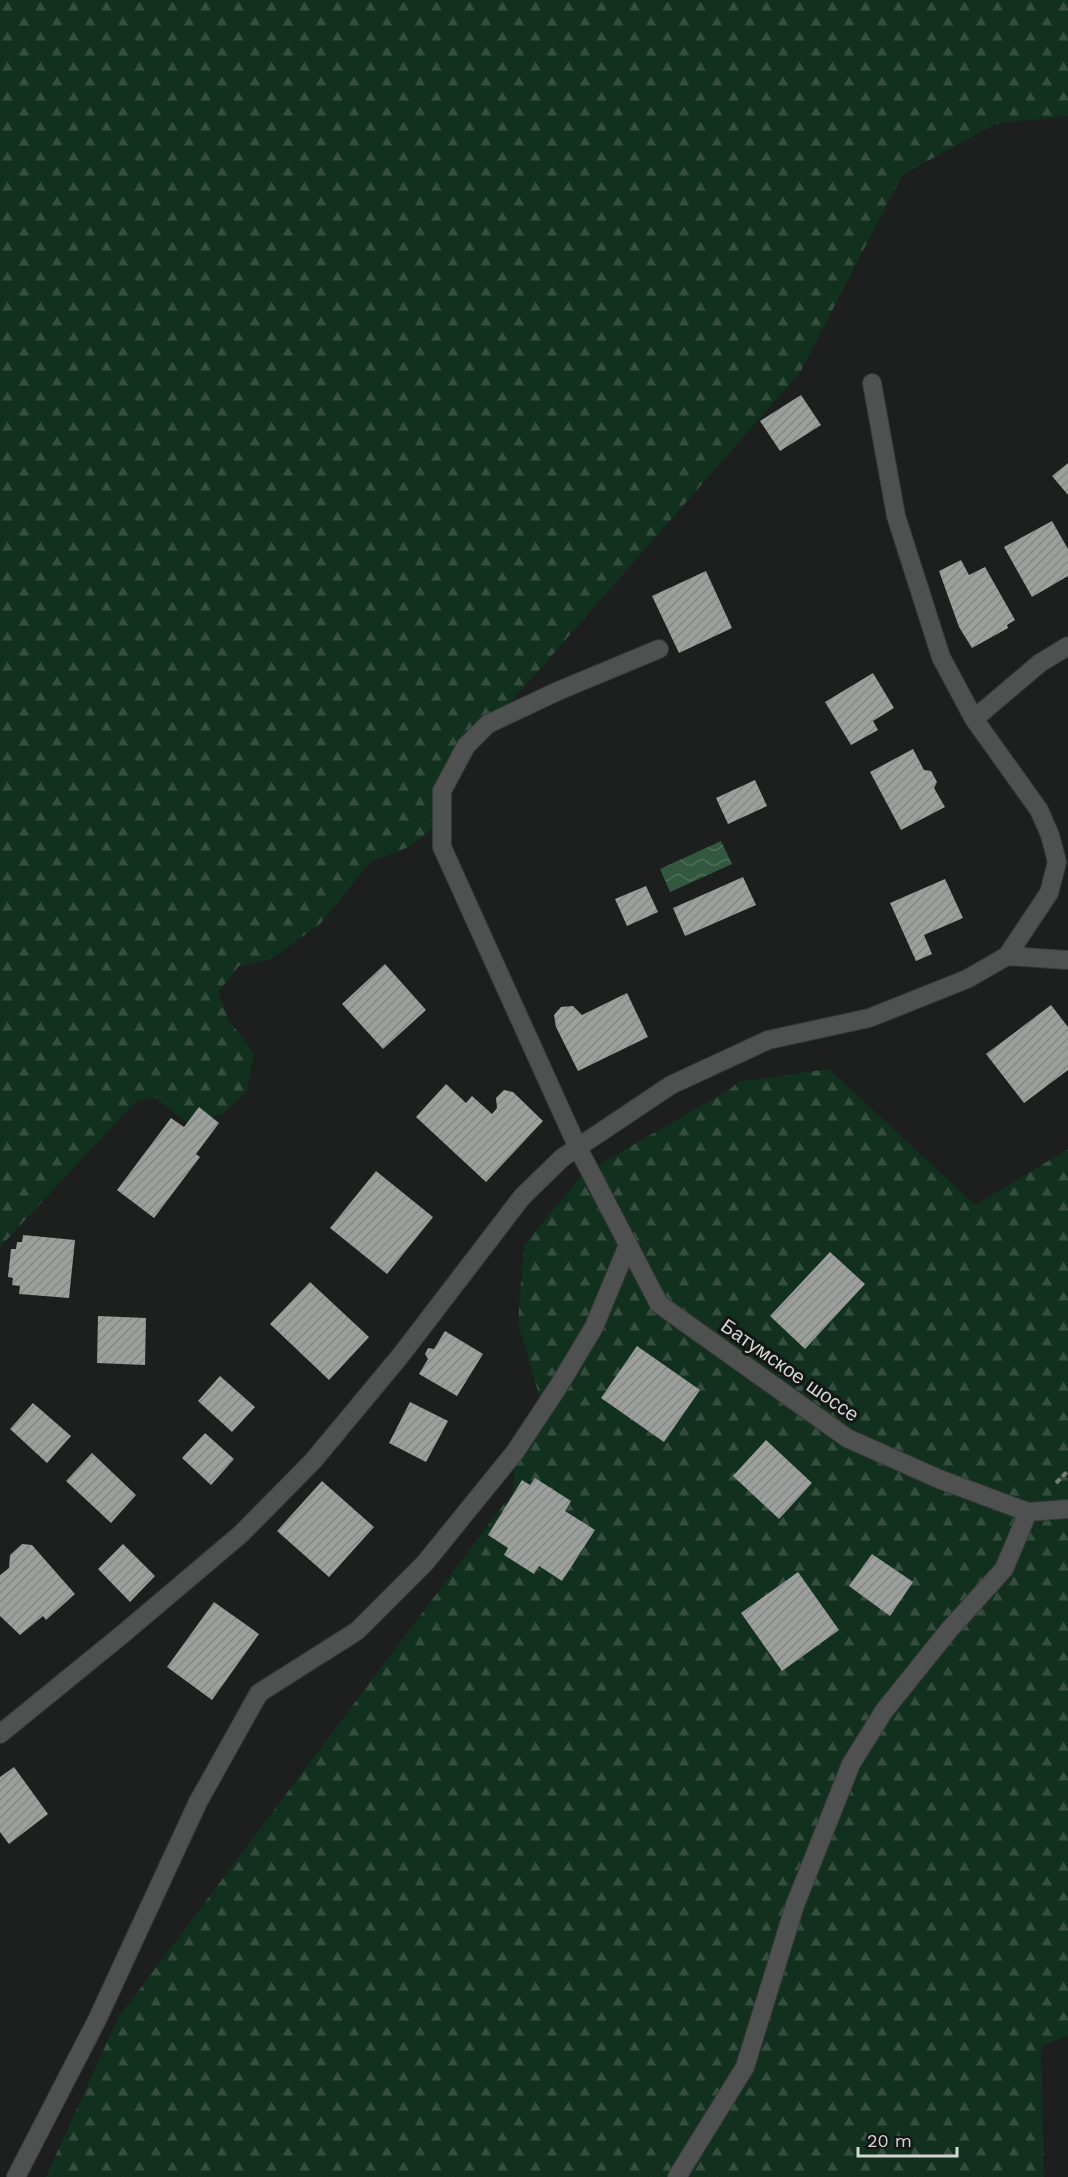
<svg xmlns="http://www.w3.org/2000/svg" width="1068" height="2177" viewBox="0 0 1068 2177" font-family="'Work Sans',sans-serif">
  <defs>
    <pattern id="forest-firs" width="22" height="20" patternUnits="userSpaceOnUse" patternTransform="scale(1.5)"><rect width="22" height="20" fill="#12301e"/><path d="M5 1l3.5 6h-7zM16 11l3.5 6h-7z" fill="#344d3e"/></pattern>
    <pattern id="water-waves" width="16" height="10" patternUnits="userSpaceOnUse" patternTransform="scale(1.5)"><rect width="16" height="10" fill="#325840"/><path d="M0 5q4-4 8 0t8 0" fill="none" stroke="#4f6f5b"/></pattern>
    <pattern id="building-hatch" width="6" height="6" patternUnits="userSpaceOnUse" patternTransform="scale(1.5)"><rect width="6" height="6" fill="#9ca09d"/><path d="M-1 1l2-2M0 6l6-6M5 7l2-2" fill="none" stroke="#858886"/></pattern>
  </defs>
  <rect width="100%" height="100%" fill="#1c1f1d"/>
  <!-- forest -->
  <path fill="url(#forest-firs)" d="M0 0H1068V116L998 123 902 175 801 371 483 734 430 831 409 847 370 862 320 924 271 959 239 966 218 992 228 1019 254 1053 247 1091 224 1113 190 1125 156 1098 136 1101 0 1247Z
    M829 1069 975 1205 1068 1149V2035L1041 2047 1044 2177H46L118 2018 513 1492 515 1452 542 1405 518 1323 524 1245 584 1173 729 1090 738 1082Z"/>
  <!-- water -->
  <path fill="url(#water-waves)" d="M721 841 732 864 670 892 660 869Z"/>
  <!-- building -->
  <path fill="url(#building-hatch)" d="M801 395 821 425 780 451 760 421Z
    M1068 463V495L1052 476Z
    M1052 521 1068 549V576L1032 597 1004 547Z
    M961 560 969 575 985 567 1015 620 1007 625 1008 628 972 648 959 627 939 571Z
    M706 571 732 628 679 653 652 596Z
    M873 673 894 708 873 721 878 730 851 745 825 702Z
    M913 749 924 770 931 771 937 782 934 788 945 807 901 830 870 772Z
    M755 780 767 806 728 824 716 798Z
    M743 877 756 905 685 936 673 908Z
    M945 879 963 918 924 935 932 954 916 961 890 903Z
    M646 886 658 912 627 926 615 899Z
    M385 964 426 1010 383 1049 342 1004Z
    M627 993 648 1037 578 1071 556 1027 554 1015 561 1007 573 1006 582 1015Z
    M1051 1005 1068 1027V1070L1024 1103 986 1054Z
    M446 1084 466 1103 472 1096 492 1114 497 1108 496 1098 504 1090 513 1092 543 1121 486 1182 416 1117Z
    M199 1107 219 1123 196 1154 200 1157 154 1218 117 1190 171 1118 184 1127Z
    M376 1171 433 1217 387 1274 330 1228Z
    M23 1235 75 1240 69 1298 19 1294 20 1286 12 1285 13 1278 8 1277 11 1249H16L17 1242H22Z
    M830 1252 865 1284 805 1349 770 1316Z
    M310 1282 369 1337 329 1380 270 1324Z
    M98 1316 146 1318 145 1365 97 1363Z
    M445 1331 483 1354 457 1396 419 1374 428 1359 425 1354 428 1348 434 1349Z
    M637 1346 700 1390 664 1442 601 1398Z
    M220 1376 255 1407 232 1432 198 1401Z
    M410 1402 448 1421 426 1462 389 1443Z
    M33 1403 71 1436 47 1463 10 1429Z
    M205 1433 234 1459 211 1485 182 1458Z
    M766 1440 812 1483 779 1519 733 1476Z
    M92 1453 136 1495 111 1523 66 1481Z
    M535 1478 571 1501 565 1511 595 1530 562 1581 539 1566 534 1574 504 1555 508 1548 488 1535 522 1480 530 1485Z
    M322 1481 374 1527 329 1577 277 1531Z
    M22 1544 32 1545 75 1594 46 1620 43 1616 20 1635 0 1616V1575L9 1568 10 1555Z
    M123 1544 155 1576 130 1602 98 1569Z
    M872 1554 913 1582 890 1616 849 1586Z
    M798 1572 839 1630 782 1671 741 1613Z
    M214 1602 259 1634 212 1700 167 1667Z
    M14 1767 48 1814 9 1844 0 1832V1777Z"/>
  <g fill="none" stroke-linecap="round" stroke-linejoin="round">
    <!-- minor casing -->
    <g stroke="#383a38" stroke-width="20">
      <path id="minor" d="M872 383 896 516 941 657 974 719
        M659 649 558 691 488 724 466 746 442 791V847L578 1148 659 1304 847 1438 939 1479 1028 1512 1068 1509
        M1007 956 1068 960
        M0 1734 124 1633 241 1534 313 1461 401 1355 522 1197 562 1158 671 1085 768 1040 869 1018 967 979 1007 956 1049 893 1057 862 1050 835 1039 810 974 719 1040 663 1068 646
        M16 2177 97 2020 198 1802 259 1693 357 1631 425 1563 515 1452 558 1387 594 1327 628 1245
        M677 2177 745 2067 795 1905 851 1764 884 1711 949 1630 1004 1569 1028 1512"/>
    </g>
    <!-- path -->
    <path stroke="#767977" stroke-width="4" stroke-dasharray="6 3" stroke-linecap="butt" d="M1056 1483 1068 1471"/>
    <!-- minor -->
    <use href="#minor" stroke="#4e514f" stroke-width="18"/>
  </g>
  <g text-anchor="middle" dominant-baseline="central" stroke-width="6" stroke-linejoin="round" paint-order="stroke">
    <!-- street labels -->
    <g font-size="20" fill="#d4d6d5" stroke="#131614">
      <text transform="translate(790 1370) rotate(35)">Батумское шоссе</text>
    </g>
  </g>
  <!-- scale -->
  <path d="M858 2147v9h99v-9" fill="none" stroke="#d4d6d5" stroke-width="3"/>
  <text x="867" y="2147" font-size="18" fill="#d4d6d5" stroke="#131614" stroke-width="4.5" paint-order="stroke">20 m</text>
</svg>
